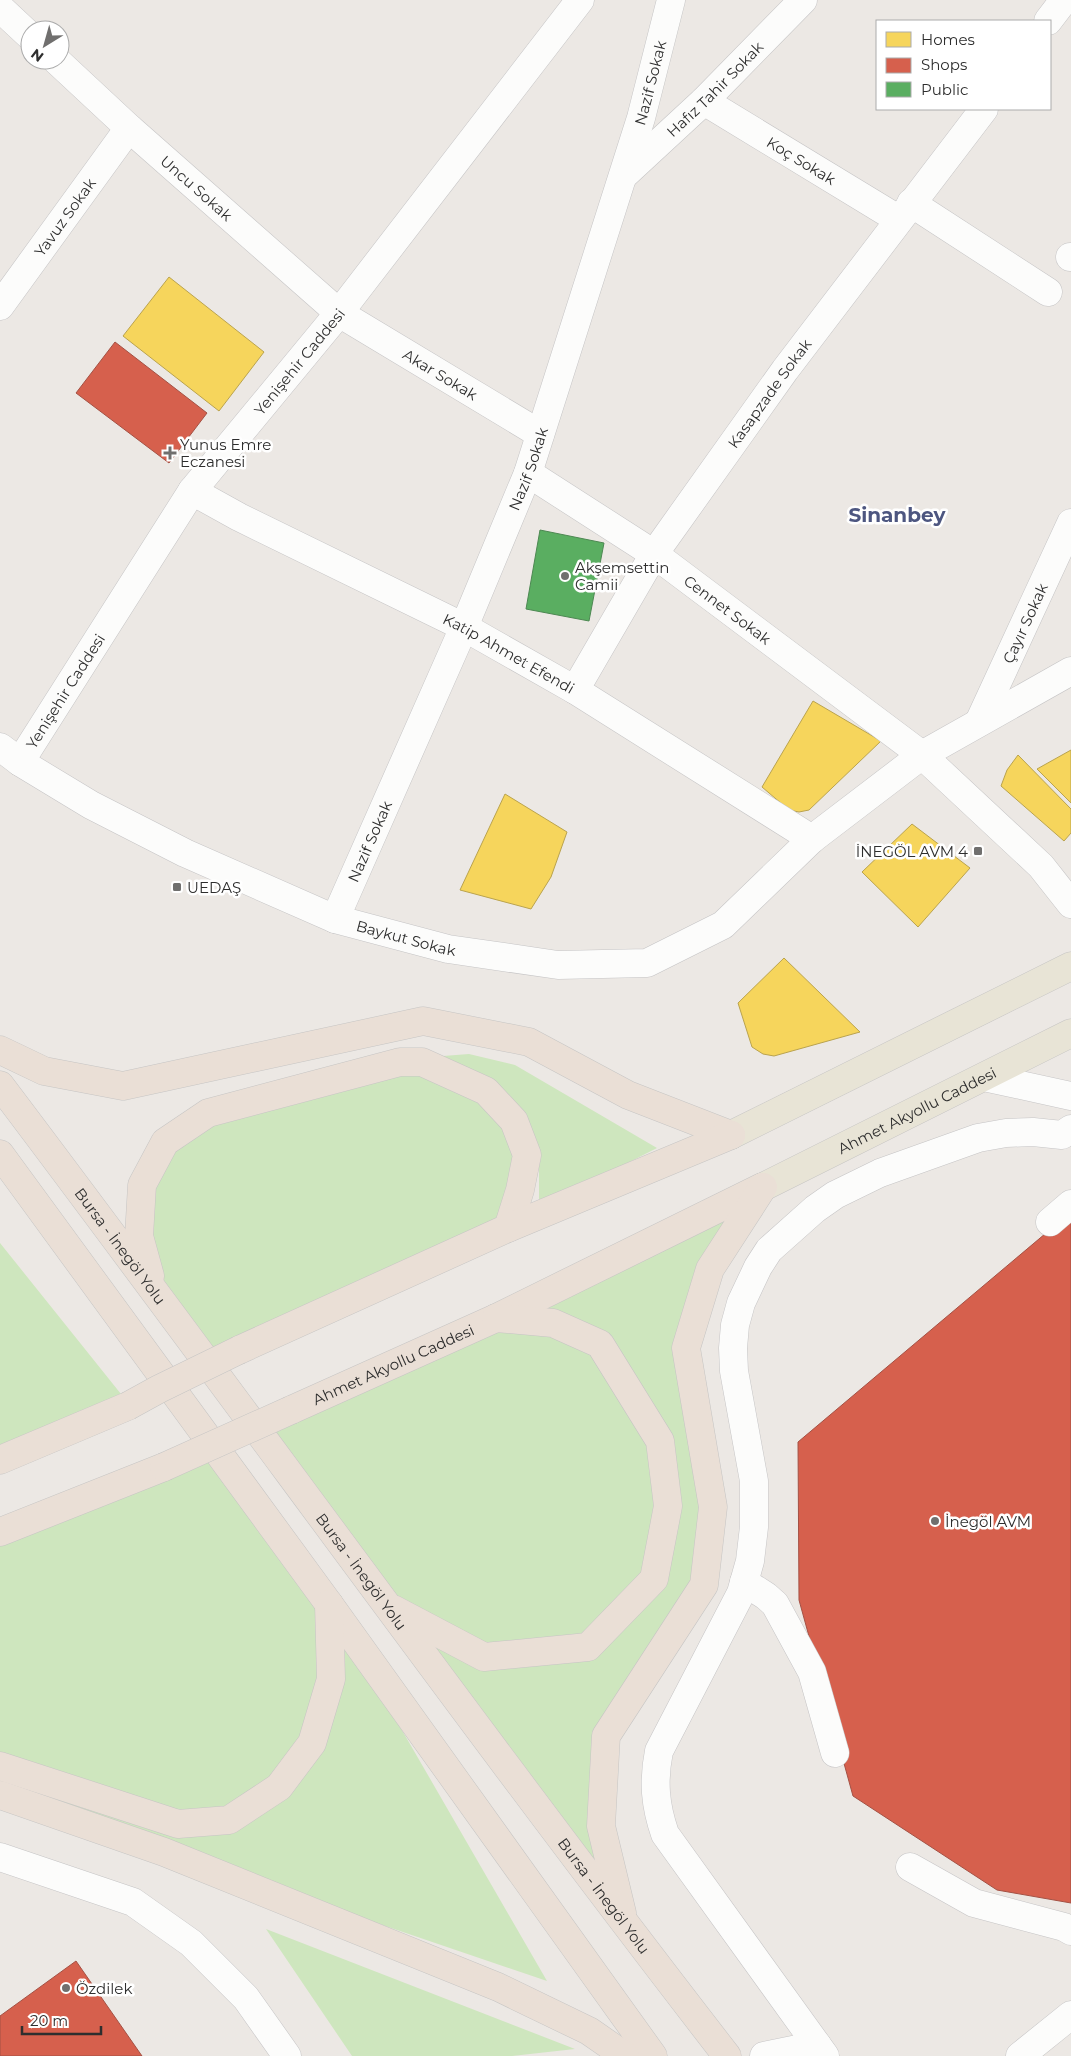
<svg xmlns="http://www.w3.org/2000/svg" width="1071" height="2056" viewBox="0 0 1071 2056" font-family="Montserrat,sans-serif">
  <rect width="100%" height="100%" fill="#ece8e4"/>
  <!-- green -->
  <path fill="#cee6be" d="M469 1054 515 1065 657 1148 539 1208V1148L430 1057Z
    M400 1062 486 1091 527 1155 508 1228 208 1366 154 1289 142 1185 208 1113Z
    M763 1187 686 1348 698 1427 704 1585 606 1736 601 1826 625 1924 251 1428Z
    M0 1243 125 1399 0 1452Z
    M209 1447 329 1604 547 1981 0 1795V1532Z
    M266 1929 575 2049 512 2056H352Z"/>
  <!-- homes -->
  <path fill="#f6d55c" stroke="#baa34e" d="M169 277 264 352 219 411 123 336Z
    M813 701 881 741 809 810 799 812 789 810 762 787Z
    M1071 750V803L1037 769Z
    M1018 755 1071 809V833L1064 841 1001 786 1007 770Z
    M505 794 567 832 551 877 531 909 460 890Z
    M912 824 970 868 918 927 862 872Z
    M784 958 860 1032 774 1056 763 1054 752 1047 738 1003Z"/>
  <!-- shops -->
  <path fill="#d6604d" stroke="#a45144" d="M115 342 207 413 169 463 76 393Z
    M1071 1212V1903L997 1890 853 1796 799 1600 798 1442Z
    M76 1961 142 2056H0V2016Z"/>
  <!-- public -->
  <path fill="#5aae61" stroke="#4d8852" d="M540 530 604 543 589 621 526 609Z"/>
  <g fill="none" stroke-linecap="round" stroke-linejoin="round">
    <!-- minor casing -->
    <g stroke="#c5c4c5" stroke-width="29">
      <g id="minor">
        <path d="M0 8 30 36"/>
        <path d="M1048 21 1064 0"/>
        <path id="s1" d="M56 60 129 128 339 313 540 434"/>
        <path id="s2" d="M704 101 898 219"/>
        <path id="s3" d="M624 175 704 101 803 0"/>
        <path d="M911 203 1048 292"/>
        <path d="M1070 257H1071"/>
        <path id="s4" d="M0 306 129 128"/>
        <path id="s5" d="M528 473 654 554 922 755 1041 866 1071 904"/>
        <path id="s6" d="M192 491 239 517 464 627 575 690 812 839"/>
        <path id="s7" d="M575 690 654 554 785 370 984 109"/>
        <path id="s8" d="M979 722 1071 523"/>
        <path id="s9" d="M0 747 20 762 91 805 185 853 335 919 448 949 558 965 647 963 723 925 812 839 922 755 1071 671"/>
        <path id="s10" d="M20 762 192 491 339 313 580 0"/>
        <path id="s11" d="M335 919 464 627 528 473 641 118 671 0"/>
        <path d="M984 1077 1071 1096"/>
        <path d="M1050 1222 1071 1204"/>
        <path d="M744 1582 766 1596 775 1604 812 1672 835 1753"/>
        <path d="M0 1857 133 1902 191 1943 246 1998 287 2056"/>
        <path d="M910 1867 974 1903 1064 1927 1071 1931"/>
        <path d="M764 2056 817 2045"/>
        <path d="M825 2056 665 1834C655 1805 653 1781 659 1751L741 1593 750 1561 754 1527V1481L734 1371 733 1348 735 1325 741 1303 758 1267 769 1250 815 1209 835 1195 880 1173 978 1138 1006 1133 1033 1132 1062 1135 1071 1129"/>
        <path d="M1020 2056 1071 2015"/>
      </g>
    </g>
    <!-- major casing -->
    <g stroke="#c6c5c4" stroke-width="29">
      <g id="major">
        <path d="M731 1135 1071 966"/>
        <path id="s12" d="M763 1187 1071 1033"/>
      </g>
    </g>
    <!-- highway casing -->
    <g stroke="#c6c5c4" stroke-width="29">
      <g id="highway">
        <path d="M0 1050 44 1071 123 1086 423 1021 529 1042 628 1095 731 1135"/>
        <path id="s13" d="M0 1085C244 1408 479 1736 727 2056"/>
        <path d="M0 1154 329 1604 653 2056"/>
        <path d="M150 1276 139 1236 142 1185 165 1142 208 1113 400 1062H422L486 1091 514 1121 527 1155 520 1190 508 1228"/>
        <path d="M239 1350 508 1228 731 1135"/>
        <path id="s14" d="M291 1410 496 1318 762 1187"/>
        <path d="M0 1460 128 1406"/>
        <path d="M0 1532 164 1467"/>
        <path d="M393 1609 484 1657 588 1647 654 1579 668 1506 660 1441 600 1344 553 1323 496 1318"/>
        <path d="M0 1766 178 1824 229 1820 279 1787 312 1743 331 1679 329 1604"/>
        <path d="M0 1795 164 1852 498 1987 589 2031 625 2056"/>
        <path d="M622 1913 601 1826 606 1736 704 1585 713 1507 686 1348 710 1269 763 1187"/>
      </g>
    </g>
    <!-- minor -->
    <use href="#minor" stroke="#fcfcfb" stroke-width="28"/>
    <!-- major -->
    <use href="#major" stroke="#e8e4d6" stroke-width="28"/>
    <!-- highway -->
    <use href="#highway" stroke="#eadfd6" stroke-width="28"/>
    <!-- highway-bridge casing -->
    <g stroke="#c6c5c4" stroke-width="29" stroke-linecap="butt">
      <path id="highway-bridge" d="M128 1406 159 1389 239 1350
        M164 1467 291 1410"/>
    </g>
    <!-- highway-bridge -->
    <use href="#highway-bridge" stroke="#eadfd6" stroke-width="28"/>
  </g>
  <!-- markers -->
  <g fill="#706f6e" stroke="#fff" stroke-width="2">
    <path d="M167.5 445.5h5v5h5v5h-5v5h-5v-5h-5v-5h5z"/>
    <circle cx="565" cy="576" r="5"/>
    <rect x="973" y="846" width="10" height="10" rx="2.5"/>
    <rect x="172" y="882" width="10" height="10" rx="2.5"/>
    <circle cx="935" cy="1521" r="5"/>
    <circle cx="66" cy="1988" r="5"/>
  </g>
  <g text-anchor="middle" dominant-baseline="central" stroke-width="5" stroke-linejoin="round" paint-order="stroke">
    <!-- street labels -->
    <g font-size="15" fill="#2e2e2e" stroke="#fff">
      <text stroke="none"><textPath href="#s11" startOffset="895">Nazif Sokak</textPath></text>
      <text stroke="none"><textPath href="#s3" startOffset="125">Hafız Tahir Sokak</textPath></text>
      <text stroke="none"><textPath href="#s2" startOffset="114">Koç Sokak</textPath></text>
      <text stroke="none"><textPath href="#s1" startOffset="190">Uncu Sokak</textPath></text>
      <text stroke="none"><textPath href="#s4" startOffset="110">Yavuz Sokak</textPath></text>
      <text stroke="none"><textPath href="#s10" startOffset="489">Yenişehir Caddesi</textPath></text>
      <text stroke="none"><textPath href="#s1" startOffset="498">Akar Sokak</textPath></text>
      <text stroke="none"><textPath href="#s7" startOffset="355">Kasapzade Sokak</textPath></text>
      <text stroke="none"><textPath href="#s11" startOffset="490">Nazif Sokak</textPath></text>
      <text stroke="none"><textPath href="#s5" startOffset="242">Cennet Sokak</textPath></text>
      <text stroke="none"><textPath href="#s8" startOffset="109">Çayır Sokak</textPath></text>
      <text stroke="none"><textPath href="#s6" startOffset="356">Katip Ahmet Efendi</textPath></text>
      <text stroke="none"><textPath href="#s10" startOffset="84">Yenişehir Caddesi</textPath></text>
      <text stroke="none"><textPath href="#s11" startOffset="85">Nazif Sokak</textPath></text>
      <text stroke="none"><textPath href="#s9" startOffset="451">Baykut Sokak</textPath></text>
      <text stroke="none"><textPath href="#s12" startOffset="172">Ahmet Akyollu Caddesi</textPath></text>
      <text stroke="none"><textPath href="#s13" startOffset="201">Bursa - İnegöl Yolu</textPath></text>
      <text stroke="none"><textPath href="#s14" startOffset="112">Ahmet Akyollu Caddesi</textPath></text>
      <text stroke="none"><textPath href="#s13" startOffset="606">Bursa - İnegöl Yolu</textPath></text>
      <text stroke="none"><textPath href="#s13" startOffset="1011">Bursa - İnegöl Yolu</textPath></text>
    </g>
    <!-- poi labels -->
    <g font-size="15" fill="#2e2e2e" stroke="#fff" text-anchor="start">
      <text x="180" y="444">Yunus Emre<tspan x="180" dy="17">Eczanesi</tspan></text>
      <text x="575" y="567">Akşemsettin<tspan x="575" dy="17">Camii</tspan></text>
      <text x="968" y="851" text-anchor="end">İNEGÖL AVM 4</text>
      <text x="187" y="887">UEDAŞ</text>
      <text x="945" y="1521">İnegöl AVM</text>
      <text x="76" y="1988">Özdilek</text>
    </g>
    <!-- district labels -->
    <g font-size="20" font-weight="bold" fill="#4d5680" stroke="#fff">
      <text x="897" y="515">Sinanbey</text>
    </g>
  </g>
  <!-- legend -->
  <rect x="876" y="20" width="175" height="90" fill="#ffffff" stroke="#ababab"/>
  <rect x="886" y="32" width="25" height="15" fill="#f6d55c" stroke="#ababab"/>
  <text x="921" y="45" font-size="15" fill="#2e2e2e">Homes</text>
  <rect x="886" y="58" width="25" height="15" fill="#d6604d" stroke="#ababab"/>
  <text x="921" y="70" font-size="15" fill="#2e2e2e">Shops</text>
  <rect x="886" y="82" width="25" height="15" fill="#5aae61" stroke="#ababab"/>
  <text x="921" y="95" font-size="15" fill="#2e2e2e">Public</text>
  <!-- north arrow -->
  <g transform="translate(45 45) rotate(217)"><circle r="24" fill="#ffffff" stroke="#ababab"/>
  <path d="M0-4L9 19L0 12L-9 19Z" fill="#706f6e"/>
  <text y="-8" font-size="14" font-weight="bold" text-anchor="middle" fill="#2e2e2e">N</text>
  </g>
  <!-- scale -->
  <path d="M22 2026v8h79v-8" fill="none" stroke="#2e2e2e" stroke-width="2.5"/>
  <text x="30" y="2026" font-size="15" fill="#2e2e2e" stroke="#ffffff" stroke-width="4" paint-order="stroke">20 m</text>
</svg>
